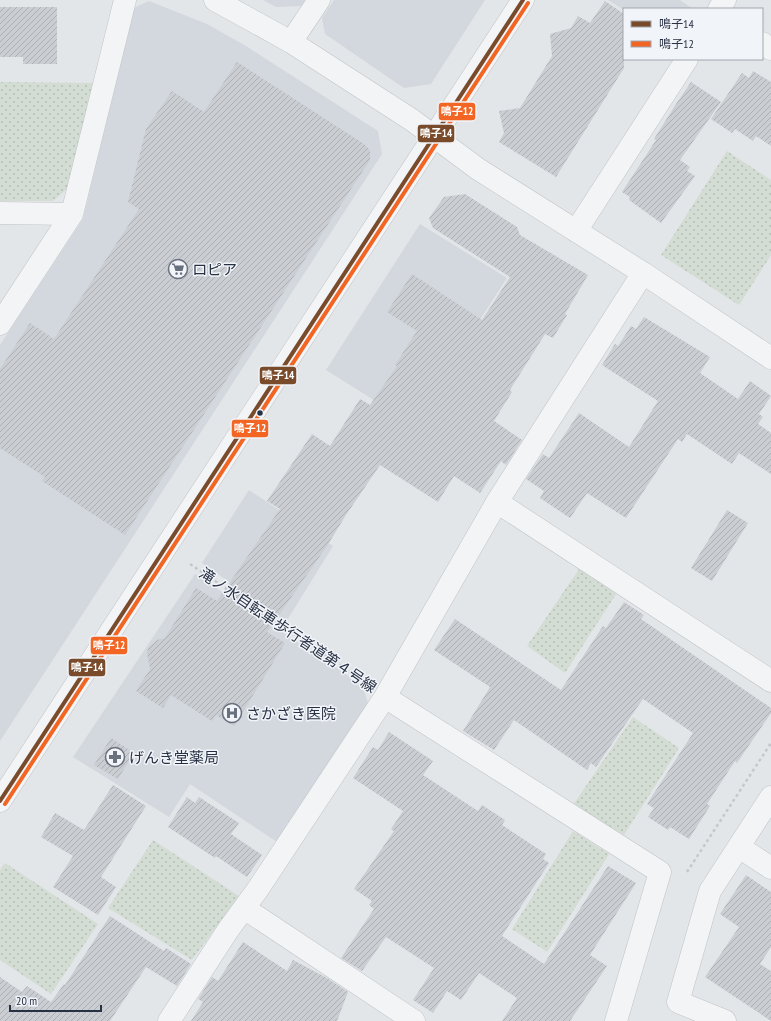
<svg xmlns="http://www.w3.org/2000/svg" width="771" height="1021" viewBox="0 0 771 1021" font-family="'PT Sans Narrow','Noto Sans JP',sans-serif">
  <defs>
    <pattern id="grass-dots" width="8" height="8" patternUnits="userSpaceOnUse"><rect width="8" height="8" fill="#d3ddd3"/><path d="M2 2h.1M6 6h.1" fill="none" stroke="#b5beb6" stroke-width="1.8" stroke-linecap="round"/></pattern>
    <pattern id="building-hatch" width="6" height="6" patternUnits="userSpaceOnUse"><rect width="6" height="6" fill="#cacdd1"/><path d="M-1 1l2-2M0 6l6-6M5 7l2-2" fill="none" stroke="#aeb0b5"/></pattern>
  </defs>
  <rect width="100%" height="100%" fill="#e3e6e9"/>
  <!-- built -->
  <path fill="#d3d7de" d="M263 0H305L301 6 276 7Z
    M334 0H485L431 84 404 88 325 34 322 18Z
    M608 0H680L693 9 624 10Z
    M149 1 207 24 246 46 378 131 382 154 0 741V345L83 219 134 8Z
    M420 224 507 278 412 424 326 370Z
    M249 490 333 546 286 622 202 563Z
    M195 574 362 685 368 703 277 842 190 784 169 817 73 757Z"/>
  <!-- grass -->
  <path fill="url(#grass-dots)" d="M0 82 93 83 67 189 53 201H0Z
    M727 151 771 180V255L739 305 661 255Z
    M579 569 616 594 565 673 527 646Z
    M633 717 679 748 624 835 573 805Z
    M573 831 609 854 547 952 512 929Z
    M153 840 239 896 192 960 108 908Z
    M5 863 98 924 51 994 0 960V870Z"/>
  <!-- building -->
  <path fill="url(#building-hatch)" d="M605 1 624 14V68L556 177 499 142 504 133 499 111 520 108 552 56 550 34 571 28 578 16 590 23Z
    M0 7H57V64H23V57H0Z
    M237 62 364 144 370 150V160L125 535 42 481 45 477 0 448V369L30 323 54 339 139 209 128 202 146 129 172 91 204 112Z
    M753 71 771 82V146L756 136 753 141 735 129 732 133 711 119 742 73 749 78Z
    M691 82 721 102 680 160 690 167 687 171 695 176 661 223 629 200 630 197 622 192 656 140 654 139 676 104Z
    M465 194 517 227 520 235 588 275 565 314 567 315 553 338 545 334 510 390 512 392 494 421 522 440 506 465 501 461 480 493 454 476 438 502 380 465 346 515 327 546 267 632 285 643 234 726 216 715 212 721 171 695 163 708 136 691 150 669 147 654 148 648 157 640 165 638 196 588 217 601 280 509 267 501 312 434 330 446 360 399 370 405 397 366 395 365 417 331 387 312 412 274 482 320 510 277 433 228 429 218 444 197Z
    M644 317 710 357 700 373 738 399 750 381 771 396 759 414 763 417 758 424 771 433V474L739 453 732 464 687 434 682 442 678 439 626 518 587 493 570 518 540 498 544 491 526 479 543 454 549 458 579 413 629 447 658 401 602 365 615 344 618 346 631 326 636 329Z
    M727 510 748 523 712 581 691 568Z
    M624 602 644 615 641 619 771 708V713L737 763 735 761 707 804 710 806 689 839 670 827 668 830 648 817 654 808 647 804 693 733 643 699 596 767 591 763 587 770 514 720 494 750 463 731 490 687 434 650 455 619 561 690 603 626 606 628Z
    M389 732 433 761 423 775 478 811 482 805 505 820 502 825 546 854 543 859 549 863 502 936 544 964 608 866 636 883 590 955 607 966 570 1021H502L517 998 479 973 461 1000 447 991 433 1013 413 1000 434 968 386 937 362 971 341 958 374 909 369 905 372 901 354 889 394 831 391 829 403 811 353 778 373 747 378 750Z
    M111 738 134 753 118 779 94 765Z
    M113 785 146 806 101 877 116 887 98 915 53 887 73 856 41 837 55 813 84 830Z
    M187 797 195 803 199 797 239 823 231 834 262 855 247 877 216 856 215 858 168 827Z
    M746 875 771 892V947L760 964 771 971V1021L705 977 739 927 720 914Z
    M110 916 164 951 166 948 191 964 177 986 146 967 110 1021H0V977L22 992 27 986 51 1002 64 984 65 985Z
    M243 942 287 971 293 960 327 978 348 992 337 1021H191L203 1002 198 999 212 977 218 981Z"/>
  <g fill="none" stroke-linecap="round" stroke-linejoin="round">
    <!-- minor casing -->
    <g stroke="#c0c3c7" stroke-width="23">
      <path id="minor" d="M215 0 291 42 412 120 478 169 643 273 771 358
        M719 9 725 0
        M291 42 319 0
        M762 43 771 49
        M0 213 72 214 125 0
        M576 231 687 59
        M0 324 72 214
        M497 502 771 681
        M385 697 660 872 616 1021
        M0 801 523 0
        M739 847 771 868
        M244 908 414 1021
        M169 1021 228 930 258 889 385 697 497 502 643 273
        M725 1021 678 1002 710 891 771 797"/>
    </g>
    <!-- path -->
    <path stroke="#c4c7cc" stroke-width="2.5" stroke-dasharray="3 3" stroke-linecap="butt" d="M190 564 364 681
      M687 872 771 743"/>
    <!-- minor -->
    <use href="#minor" stroke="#f3f4f5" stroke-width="22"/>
    <!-- bus-1 casing -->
    <g stroke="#f1f4f8" stroke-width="7">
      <path id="bus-1" d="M0 801 523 0"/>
    </g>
    <!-- bus-2 casing -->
    <g stroke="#f1f4f8" stroke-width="7">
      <path id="bus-2" d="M5 804 528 3"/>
    </g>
    <!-- bus-1 -->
    <use href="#bus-1" stroke="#7a4b2a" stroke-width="4"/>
    <!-- bus-2 -->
    <use href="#bus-2" stroke="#f26522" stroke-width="4"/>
  </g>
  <!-- icons -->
  <defs>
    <g id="supermarket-ring" transform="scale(1)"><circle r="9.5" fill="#f1f4f8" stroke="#69707e" stroke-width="1.5"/><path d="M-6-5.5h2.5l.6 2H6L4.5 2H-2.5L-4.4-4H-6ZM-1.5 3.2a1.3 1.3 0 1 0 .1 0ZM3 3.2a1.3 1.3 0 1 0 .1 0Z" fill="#69707e"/></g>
    <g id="hospital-ring" transform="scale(1)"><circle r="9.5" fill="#f1f4f8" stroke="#69707e" stroke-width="1.5"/><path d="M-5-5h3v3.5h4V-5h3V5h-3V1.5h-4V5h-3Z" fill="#69707e"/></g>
    <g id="pharmacy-ring" transform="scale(1)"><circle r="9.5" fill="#f1f4f8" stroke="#69707e" stroke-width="1.5"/><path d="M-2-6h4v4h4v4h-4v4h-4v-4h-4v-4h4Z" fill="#69707e"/></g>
  </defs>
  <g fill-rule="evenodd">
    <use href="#supermarket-ring" x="178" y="269"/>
    <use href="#hospital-ring" x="232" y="713"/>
    <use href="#pharmacy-ring" x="115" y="757"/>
  </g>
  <!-- markers -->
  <circle fill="#283144" stroke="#f1f4f8" stroke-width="1.5" cx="260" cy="413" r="3.5"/>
  <g text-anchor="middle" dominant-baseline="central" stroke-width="3" stroke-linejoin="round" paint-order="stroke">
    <!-- poi labels -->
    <g font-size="15" fill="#283144" stroke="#f1f4f8" text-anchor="start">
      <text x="192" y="269">ロピア</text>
      <text x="246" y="713">さかざき医院</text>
      <text x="129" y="757">げんき堂薬局</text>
    </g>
    <!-- street labels -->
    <g font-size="15" fill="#283144" stroke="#f1f4f8">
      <text transform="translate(288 630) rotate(34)">滝ノ水自転車歩行者道第４号線</text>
    </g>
  </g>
  <g stroke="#f1f4f8" stroke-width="1.5">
    <rect x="438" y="102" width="38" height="19" rx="4" fill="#f26522"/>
    <rect x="417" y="124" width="38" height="19" rx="4" fill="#7a4b2a"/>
    <rect x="259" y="366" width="38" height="19" rx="4" fill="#7a4b2a"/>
    <rect x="231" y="419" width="38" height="19" rx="4" fill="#f26522"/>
    <rect x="90" y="636" width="38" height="19" rx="4" fill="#f26522"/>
    <rect x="68" y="658" width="38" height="19" rx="4" fill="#7a4b2a"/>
  </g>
  <g font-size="11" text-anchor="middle" font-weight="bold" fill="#fff">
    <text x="457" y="115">鳴子12</text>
    <text x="436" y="137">鳴子14</text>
    <text x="278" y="379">鳴子14</text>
    <text x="250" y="432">鳴子12</text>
    <text x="109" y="649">鳴子12</text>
    <text x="87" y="671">鳴子14</text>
  </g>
  <!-- legend -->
  <rect x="623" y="8" width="140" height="52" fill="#f1f4f8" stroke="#a1a6b0"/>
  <rect x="631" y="21" width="20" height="6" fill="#7a4b2a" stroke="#a1a6b0"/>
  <text x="659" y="28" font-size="12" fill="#283144">鳴子14</text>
  <rect x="631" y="41" width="20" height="6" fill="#f26522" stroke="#a1a6b0"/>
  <text x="659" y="48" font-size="12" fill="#283144">鳴子12</text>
  <!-- scale -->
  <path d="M10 1005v6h91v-6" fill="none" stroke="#283144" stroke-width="2"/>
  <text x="16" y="1005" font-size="12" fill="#283144" stroke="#f1f4f8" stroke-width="3" paint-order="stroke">20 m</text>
</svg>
